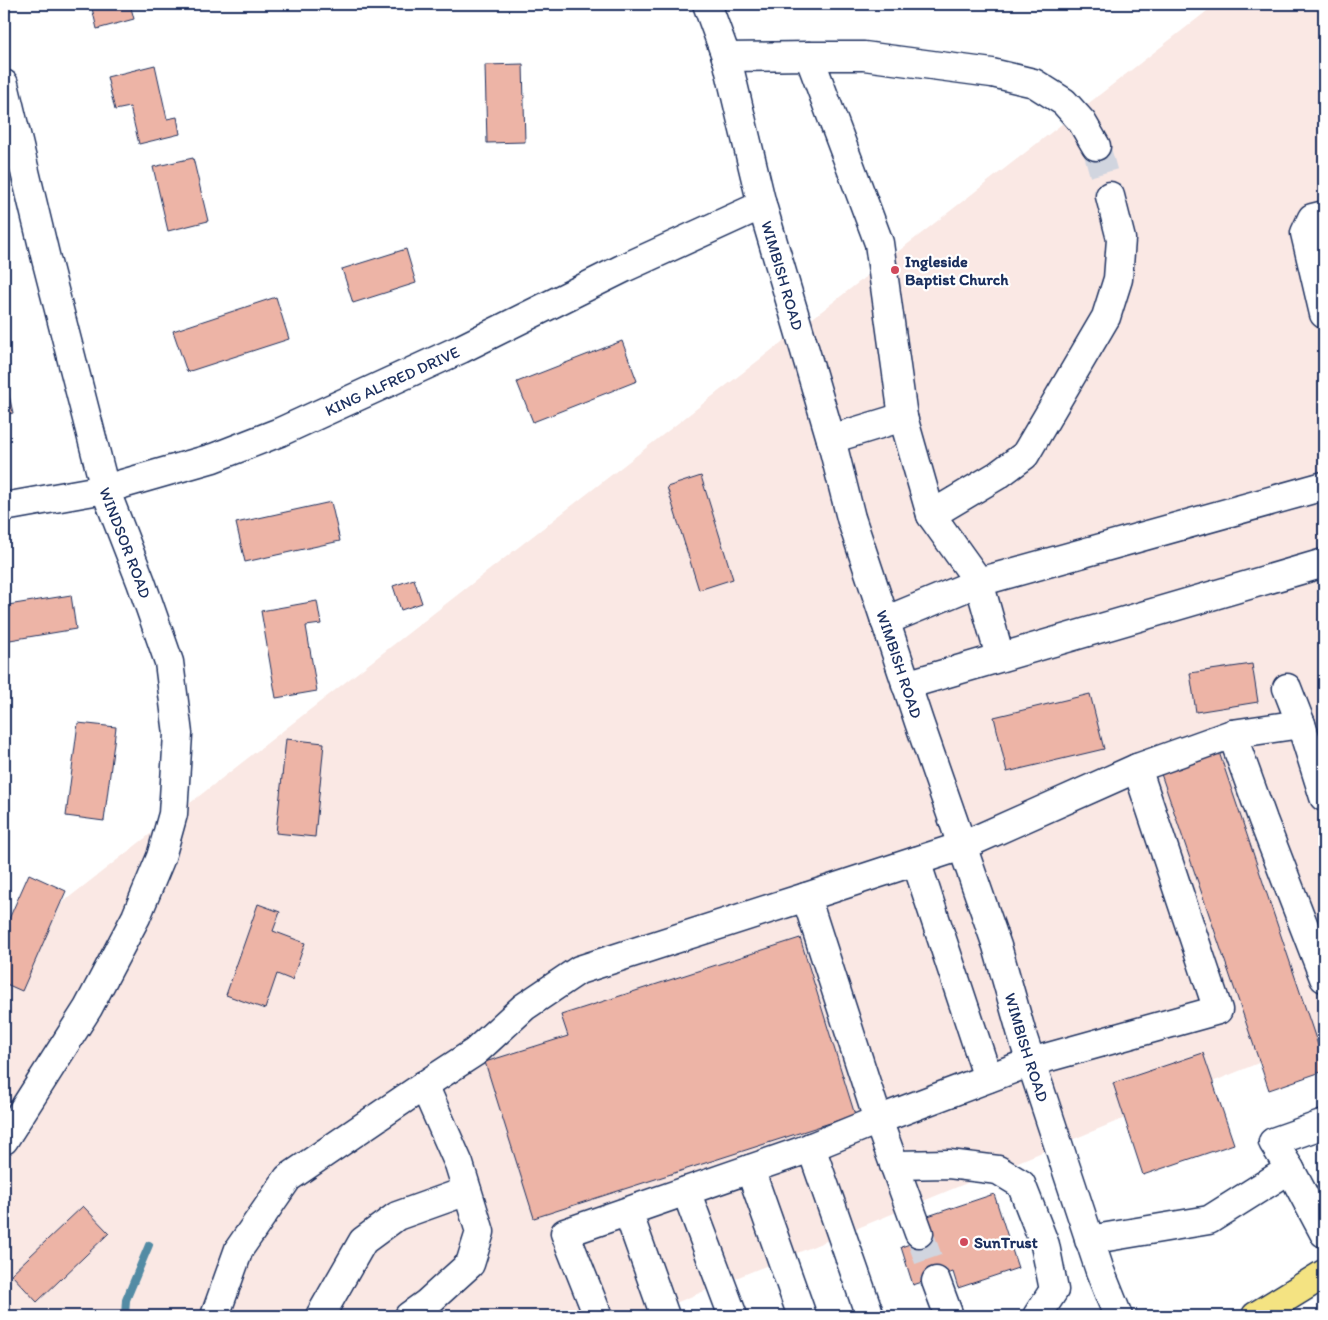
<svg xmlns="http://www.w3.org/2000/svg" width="1328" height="1320" viewBox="0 0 1328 1320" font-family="Itim,sans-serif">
  <rect width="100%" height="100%" fill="#fff"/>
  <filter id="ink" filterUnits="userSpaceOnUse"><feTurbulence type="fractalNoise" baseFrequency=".02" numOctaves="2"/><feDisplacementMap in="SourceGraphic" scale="10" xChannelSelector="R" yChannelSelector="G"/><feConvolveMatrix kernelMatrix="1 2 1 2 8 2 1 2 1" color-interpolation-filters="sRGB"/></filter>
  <g filter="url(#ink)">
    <!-- built -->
    <path fill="#fae8e4" d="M1216 4H1324V1036L644 1316H4V948Z"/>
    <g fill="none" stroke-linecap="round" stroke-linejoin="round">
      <!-- stream -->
      <path stroke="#538ba4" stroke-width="8" d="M125 1316 126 1300 149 1245"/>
    </g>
    <!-- building -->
    <path fill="#edb4a6" stroke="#1b2f5e" d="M91 4H130L134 19 97 29Z
      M523 64 525 142 487 143 485 65Z
      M155 65 167 119 177 117 180 134 139 144 130 107 115 110 107 77Z
      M193 158 208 221 168 231 153 167Z
      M406 249 416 283 353 303 342 269Z
      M276 297 289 339 187 372 173 331Z
      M622 341 637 381 533 422 517 382Z
      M4 386H7L13 413 4 415Z
      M701 476 733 579 699 590 667 487Z
      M331 502 340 541 245 562 236 523Z
      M414 579 422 603 401 610 393 586Z
      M4 589H6L8 605 71 595 76 629 4 641Z
      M317 601 321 624 306 626 317 691 276 698 261 611Z
      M1252 664 1258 702 1196 712 1190 673Z
      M1090 694 1104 749 1007 772 994 717Z
      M78 723 116 727 104 821 66 816Z
      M286 739 324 743 315 837 276 833Z
      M1219 752 1324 1063V1071L1269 1090 1160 771Z
      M29 874 66 891 22 991 4 983V930Z
      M258 904 280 912 273 931 305 943 292 980 277 974 265 1009 226 995Z
      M800 938 855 1115 534 1218 485 1062 568 1036 561 1015Z
      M1203 1053 1234 1144 1143 1175 1113 1083Z
      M994 1194 1018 1268 958 1288 953 1272 913 1285 901 1247 934 1236 928 1216Z
      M83 1206 109 1233 37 1302 11 1274Z"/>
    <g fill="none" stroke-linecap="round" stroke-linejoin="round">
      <!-- minor-tunnel -->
      <path stroke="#d1d5df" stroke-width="28" stroke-dasharray="28 14" stroke-linecap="butt" d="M1096 146 1110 196
        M919 1233 936 1281"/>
      <!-- minor casing -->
      <g stroke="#1b2f5e" stroke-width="31">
        <g id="minor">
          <path id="s1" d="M707 4 727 59 762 205 831 439 851 518 919 722 997 946 1023 1038 1100 1271 1118 1316"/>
          <path d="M809 56H864L992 73 1034 83 1064 102 1082 122 1096 146"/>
          <path d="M726 57 809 56 879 243 903 417 931 515 979 582 1000 657"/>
          <path id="s2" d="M4 84 46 259 105 489 141 582 169 662 178 734 173 814 161 857 136 917 88 1008 4 1140"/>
          <path d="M1324 215 1312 218 1305 233 1324 314"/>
          <path d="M831 439 903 417"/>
          <path id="s3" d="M4 507 105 489 213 458 280 432 461 349 624 268 762 205"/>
          <path d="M931 515 998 475 1025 455 1106 317 1118 279 1121 239 1110 196"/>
          <path d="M885 621 979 582 1324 486"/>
          <path d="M906 685 1324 563"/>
          <path d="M1287 688 1301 724 1324 797"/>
          <path d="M1232 734 1301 724"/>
          <path d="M916 861 988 1078"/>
          <path d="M811 1147 870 1316"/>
          <path d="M894 1165 949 1164 998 1170 1021 1184 1045 1245 1054 1290 1037 1316"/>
          <path d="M750 1169 802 1316"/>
          <path d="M1290 1169 1324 1233"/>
          <path d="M686 1191 733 1316"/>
          <path d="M628 1212 665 1316"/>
          <path d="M919 1233 878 1120 1031 1062 1218 1010 1137 768 1232 734 1263 820 1324 978"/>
          <path d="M1089 1240 1209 1220 1290 1169 1273 1142 1324 1124"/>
          <path d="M936 1281 949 1316"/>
          <path d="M215 1316 239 1249 288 1178 435 1078 475 1052 524 1007 579 970 806 897"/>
          <path d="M320 1316 363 1241 397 1216 467 1191"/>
          <path d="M409 1316 427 1303 470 1264 480 1232 459 1164 424 1085"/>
          <path d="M598 1316 565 1233 799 1152 878 1120 806 897 962 846 1137 768"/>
        </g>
      </g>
      <!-- major casing -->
      <g stroke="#1b2f5e" stroke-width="31">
        <path id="major" d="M1256 1316 1324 1274"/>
      </g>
      <!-- minor -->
      <use href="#minor" stroke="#fff" stroke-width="28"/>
      <!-- major -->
      <use href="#major" stroke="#f4e382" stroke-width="28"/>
    </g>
  </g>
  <!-- markers -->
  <g fill="#d1495b" stroke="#fff" stroke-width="2">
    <circle cx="895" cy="270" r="5"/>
    <circle cx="964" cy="1242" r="5"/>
  </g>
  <g text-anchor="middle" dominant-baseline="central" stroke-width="4.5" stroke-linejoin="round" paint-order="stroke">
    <!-- poi labels -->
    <g font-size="16" font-weight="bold" fill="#1b2f5e" stroke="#fff" text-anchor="start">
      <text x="905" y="261">Ingleside<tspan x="905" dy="18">Baptist Church</tspan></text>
      <text x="974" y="1242">SunTrust</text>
    </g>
    <!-- street labels -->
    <g font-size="16" fill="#1b2f5e" stroke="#fff">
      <text stroke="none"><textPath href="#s1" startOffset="282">WIMBISH ROAD</textPath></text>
      <text stroke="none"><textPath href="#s3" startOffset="410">KING ALFRED DRIVE</textPath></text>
      <text stroke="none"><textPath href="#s2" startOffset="475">WINDSOR ROAD</textPath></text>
      <text stroke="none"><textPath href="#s1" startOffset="688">WIMBISH ROAD</textPath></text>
      <text stroke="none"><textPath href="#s1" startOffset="1092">WIMBISH ROAD</textPath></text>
    </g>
  </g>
  <!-- margin -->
  <rect width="1328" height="1320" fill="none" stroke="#fff" stroke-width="20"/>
  <rect x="10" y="10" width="1308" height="1300" fill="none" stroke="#1b2f5e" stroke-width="2" filter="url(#ink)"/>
</svg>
